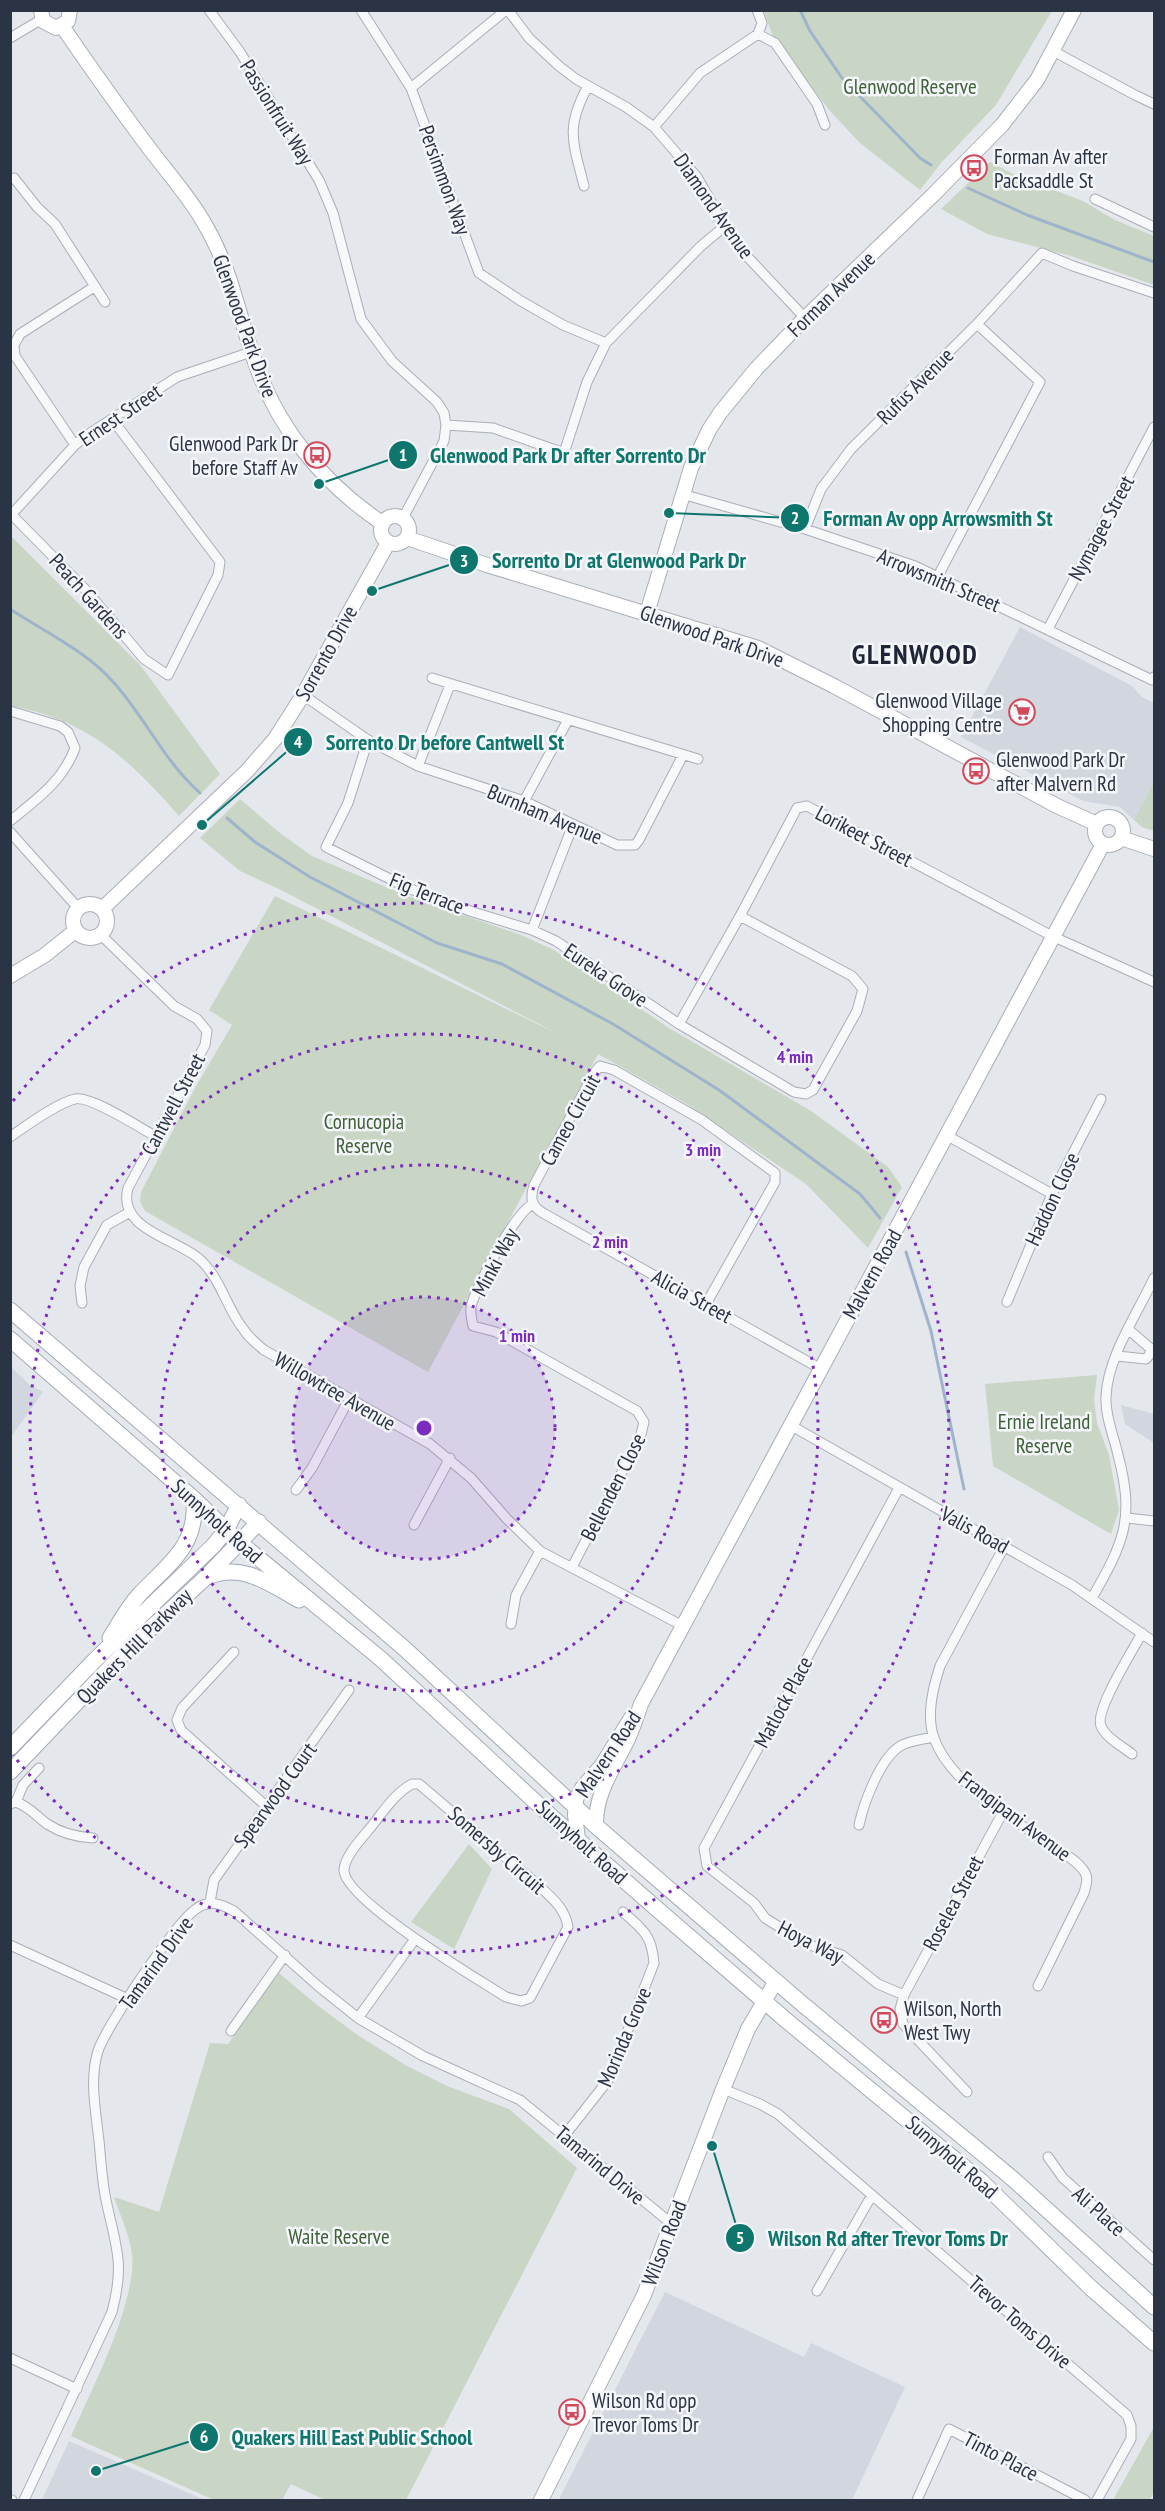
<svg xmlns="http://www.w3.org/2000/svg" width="1165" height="2511" viewBox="0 0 1165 2511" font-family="'PT Sans Narrow',sans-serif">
  <rect width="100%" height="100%" fill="#e4e7ec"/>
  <!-- built -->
  <path fill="#d2d6de" d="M1020 627 1132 686 1142 697 1154 703V782L1134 820 1120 807 1083 801 961 737Z
    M11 1367 30 1385 43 1392 11 1437Z
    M1121 1405 1154 1414V1443L1125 1424Z
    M665 2292 804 2357 811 2343 905 2387 852 2500 559 2499Z
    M69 2441 205 2500H42Z"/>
  <!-- green -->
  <path fill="#c9d6c5" d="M764 11H1052L996 105 941 163 920 190 860 143 830 111 772 34Z
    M990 162 1015 175 1083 201 1115 220 1154 236V285L1071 256 987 234 941 209Z
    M11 536 141 666 220 774 179 816C129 759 88 720 11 706Z
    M1154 782V831L1142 827 1134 820Z
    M240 799 280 833 312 856 400 893 521 935 554 950 669 1028 811 1111 888 1167 902 1187 868 1248 806 1184 685 1103 598 1054 428 1372 145 1211 140 1202 141 1192 195 1088 232 1025 209 1010 275 896 562 1036 279 889 240 871 200 838Z
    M1097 1375 1094 1400 1097 1423 1109 1455 1119 1510 1111 1534 993 1466 985 1384Z
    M469 1844 492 1869 454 1949 411 1922Z
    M279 1973 317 2005 359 2036 407 2066 447 2086 509 2109 577 2168 406 2500H325L291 2484 282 2500H214L71 2436C91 2391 137 2302 132 2254 130 2236 120 2215 114 2197L159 2212 210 2043 228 2044Z
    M1154 2427V2492L1150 2500H1113Z"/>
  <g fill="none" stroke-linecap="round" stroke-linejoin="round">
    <!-- stream -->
    <path stroke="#9fb4cc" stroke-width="3" d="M800 10 810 31 842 78 920 158 931 165
      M968 188 1027 215 1154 262
      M10 609C45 632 88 652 115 684 146 719 164 761 200 793
      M227 818 255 842 310 877 437 943 502 964 613 1024 719 1090 860 1194 880 1218
      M906 1252 931 1331 964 1489"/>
    <!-- street casing -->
    <g stroke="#a9aeb7" stroke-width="11">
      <path id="street" d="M209 10 240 52 319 180 333 213 361 319 392 361 437 402 444 413 446 425 444 441 403 518
        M361 10 411 88 479 273 521 301 563 325 606 343
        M508 10 529 38 559 66 576 79 626 107 654 127 697 177 725 226 742 251 805 318
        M758 34 775 43 817 104 825 125
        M10 38 42 19
        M1053 51 1135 95 1154 104
        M411 88 506 10
        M654 127 700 73 758 34 762 23 757 10
        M14 178 37 207 55 224 105 302
        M584 186C573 142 565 128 588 86
        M1095 199 1154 227
        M446 425 493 428 564 453 587 382 606 343 701 246 725 226
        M75 445 15 356 14 345 20 334 94 287
        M682 494 805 529 915 566 1152 680 1154 677
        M10 513 86 590 144 659 168 675 218 575 220 562 112 419
        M12 514 75 445 87 435 177 377 251 352
        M805 529 821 489 851 449 977 324 1042 253 1073 266 1154 293
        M938 576 1040 382 977 324
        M1048 629 1154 427
        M432 678 698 759
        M303 695 368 740 418 766 524 801 617 845H635L639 840 683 755
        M10 711 60 726 68 732 75 748C63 781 37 799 10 821
        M368 740 348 803 326 847 408 888 473 912 532 930 556 941 679 1024 794 1092 806 1094 813 1090 857 1011 863 989 852 976 740 916
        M418 766 450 685
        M524 801 568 720
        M10 832 79 909
        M532 930 573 825
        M100 934 174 1006 197 1019 207 1031 205 1045 128 1188C117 1228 173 1238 197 1257 220 1275 226 1308 244 1330 249 1338 257 1344 264 1350L430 1444 471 1478 507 1519 540 1551 683 1626
        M679 1024 740 916 797 808 807 806 1052 936 1154 982
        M946 1135 1052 1194
        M10 1137C26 1126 57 1103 75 1099 90 1095 140 1128 155 1136
        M533 1204C516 1211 475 1288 471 1307 470 1314 472 1320 473 1326L496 1332 637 1411 644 1422 640 1438 572 1567
        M1007 1302 1052 1194 1101 1099
        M82 1303 80 1286 84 1267 107 1225 130 1212
        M706 1304 775 1182V1173L702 1120 614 1070 600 1066 594 1073 534 1185C530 1198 531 1206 543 1213L821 1369
        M1117 1356 1146 1359 1150 1354V1348L1129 1330
        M790 1425 1072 1585 1154 1642
        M899 1488 704 1848 707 1866 754 1903 765 1918 806 1944 842 1955 878 1984 904 1995
        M296 1490 312 1468 349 1399
        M1127 1518 1154 1521
        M414 1525 450 1458
        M1004 1547 940 1666C933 1688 926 1715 934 1738 950 1783 1010 1817 1048 1843 1059 1851 1076 1859 1084 1871 1089 1878 1086 1885 1084 1893L1038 1986
        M1092 1598C1124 1542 1135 1519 1118 1455 1114 1437 1105 1416 1106 1397 1107 1358 1138 1312 1154 1278
        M511 1624 516 1595 540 1551
        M234 1652 182 1708 177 1720 181 1730 266 1806
        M1132 1754C1122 1746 1106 1738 1101 1726 1094 1711 1133 1650 1142 1633
        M412 1784H419L538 1885C552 1898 565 1908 568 1927L530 1998 521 2001 506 1997C479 1980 341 1898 344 1869 346 1854 363 1837 371 1827 384 1811 394 1794 412 1784Z
        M16 1802 23 1785 39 1768
        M10 1804 16 1802C30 1807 36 1816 47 1824 61 1833 76 1837 93 1838
        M859 1825C864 1802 881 1756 902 1745 912 1740 924 1739 934 1737
        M210 1902 214 1880 349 1690
        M10 1945 128 1999
        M358 2018 415 1939
        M231 2031 285 1955
        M723 2089 760 2104 778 2114 1127 2415 1131 2426V2439L1097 2500
        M967 2092 903 2024 900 2009 904 1995 1003 1812
        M565 2135 609 2079 654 1963C652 1936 643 1929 623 1912
        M1048 2157 1063 2178 1154 2260
        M817 2291 872 2195
        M10 2358 77 2389
        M10 2500H12
        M24 2500 112 2312C125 2262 116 2248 106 2200 102 2181 101 2161 99 2141 96 2112 89 2080 98 2051 106 2027 176 1922 196 1909 209 1899 221 1904 234 1911L318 1986 358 2018 423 2056 520 2100 672 2224
        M917 2500 949 2429 1085 2500"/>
    </g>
    <!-- secondary casing -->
    <g stroke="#a9aeb7" stroke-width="16">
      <path id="secondary" d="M41 10 43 21 56 28 68 21 70 10
        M62 26C90 67 119 108 149 148 167 172 188 195 203 221 230 266 236 305 252 353 274 424 321 482 382 523
        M381 530a14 14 0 1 1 28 0a14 14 0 1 1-28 0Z
        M407 538 487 565 758 648 834 686 1057 806 1097 824
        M647 613 691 468 709 430 720 413 756 369 805 318 933 195 1002 125 1037 80 1074 10
        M1095 831a14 14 0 1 1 28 0a14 14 0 1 1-28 0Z
        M1121 838 1154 849
        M73 921a17 17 0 1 1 34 0a17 17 0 1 1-34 0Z
        M102 909 247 771 275 739 303 695 388 543
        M10 976 45 955 75 931
        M596 1826C595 1793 614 1768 628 1739 633 1728 637 1716 641 1704L1103 844
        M578 1839 575 1815 576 1799 582 1788 602 1765 631 1718
        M541 2500 644 2295 723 2089 748 2029 776 1981"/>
    </g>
    <!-- primary casing -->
    <g stroke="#a3abb8" stroke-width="17">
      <path id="primary" d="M10 1310 405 1649 596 1826 800 2002 1013 2179 1154 2307
        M10 1339 194 1499 239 1542 381 1659 554 1819 664 1915 787 2021 981 2181 1091 2288 1154 2343
        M208 1577C242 1562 270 1584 299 1600
        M110 1638C119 1624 127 1608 139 1595 167 1565 198 1547 194 1499
        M10 1748 95 1660 214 1545 226 1530 239 1505
        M10 1772 124 1653 204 1579 259 1522"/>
    </g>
    <!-- street -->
    <use href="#street" stroke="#f7f8fa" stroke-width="9"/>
    <!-- secondary -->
    <use href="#secondary" stroke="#fff" stroke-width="14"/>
    <!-- primary -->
    <use href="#primary" stroke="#fff" stroke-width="15"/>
  </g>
  <!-- distance rings -->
  <circle cx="424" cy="1428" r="131" fill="#7b2cbf" fill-opacity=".12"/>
  <g fill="none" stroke="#7b2cbf" stroke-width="3" stroke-dasharray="3 6">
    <circle cx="424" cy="1428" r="131"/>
    <circle cx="424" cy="1428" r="263"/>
    <circle cx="424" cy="1428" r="394"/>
    <path d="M13 1101A525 525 0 1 1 13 1755"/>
  </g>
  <!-- icons -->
  <defs>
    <g id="bus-ring" transform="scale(1.35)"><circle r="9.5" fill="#f4f6f9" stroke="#d1495b" stroke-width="1.5"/><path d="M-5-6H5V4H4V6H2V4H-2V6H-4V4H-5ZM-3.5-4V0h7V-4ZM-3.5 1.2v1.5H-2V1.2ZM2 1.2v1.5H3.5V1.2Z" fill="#d1495b"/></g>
    <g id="supermarket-ring" transform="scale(1.35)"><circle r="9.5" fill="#f4f6f9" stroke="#d1495b" stroke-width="1.5"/><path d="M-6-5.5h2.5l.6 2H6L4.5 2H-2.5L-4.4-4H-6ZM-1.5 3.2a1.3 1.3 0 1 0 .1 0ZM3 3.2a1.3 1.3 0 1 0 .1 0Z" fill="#d1495b"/></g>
  </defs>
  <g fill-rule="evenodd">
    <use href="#bus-ring" x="974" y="168"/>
    <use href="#bus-ring" x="317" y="455"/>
    <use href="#supermarket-ring" x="1022" y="712"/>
    <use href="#bus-ring" x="976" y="771"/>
    <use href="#bus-ring" x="884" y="2020"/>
    <use href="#bus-ring" x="572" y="2412"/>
  </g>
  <g text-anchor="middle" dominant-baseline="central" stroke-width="5" stroke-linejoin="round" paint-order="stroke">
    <!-- park labels -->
    <g font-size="21" fill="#3f6138" stroke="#f4f6f9">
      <text x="910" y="86">Glenwood Reserve</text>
      <text x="364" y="1121">Cornucopia<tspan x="364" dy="24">Reserve</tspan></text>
      <text x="1044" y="1421">Ernie Ireland<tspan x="1044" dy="24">Reserve</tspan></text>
      <text x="339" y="2236">Waite Reserve</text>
    </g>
    <!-- street labels -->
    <g font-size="21" fill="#2b3445" stroke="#f4f6f9">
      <text transform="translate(277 112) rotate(58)">Passionfruit Way</text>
      <text transform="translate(445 180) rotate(70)">Persimmon Way</text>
      <text transform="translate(714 206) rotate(55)">Diamond Avenue</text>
      <text transform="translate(831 294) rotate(-44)">Forman Avenue</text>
      <text transform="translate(245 326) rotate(70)">Glenwood Park Drive</text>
      <text transform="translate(915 386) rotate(-45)">Rufus Avenue</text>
      <text transform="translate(120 415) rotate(-34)">Ernest Street</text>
      <text transform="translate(1101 528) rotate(-62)">Nymagee Street</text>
      <text transform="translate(939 580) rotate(23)">Arrowsmith Street</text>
      <text transform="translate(89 596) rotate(48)">Peach Gardens</text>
      <text transform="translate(712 636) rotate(19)">Glenwood Park Drive</text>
      <text transform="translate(326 653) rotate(-61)">Sorrento Drive</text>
      <text transform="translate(545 814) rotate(23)">Burnham Avenue</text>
      <text transform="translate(864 836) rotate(28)">Lorikeet Street</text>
      <text transform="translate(427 893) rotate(22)">Fig Terrace</text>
      <text transform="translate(606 975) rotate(34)">Eureka Grove</text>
      <text transform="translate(173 1104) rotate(-62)">Cantwell Street</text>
      <text transform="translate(570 1120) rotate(-61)">Cameo Circuit</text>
      <text transform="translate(1052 1199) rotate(-65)">Haddon Close</text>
      <text transform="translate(495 1262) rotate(-62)">Minki Way</text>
      <text transform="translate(872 1274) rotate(-61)">Malvern Road</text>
      <text transform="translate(692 1296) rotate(29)">Alicia Street</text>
      <text transform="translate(335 1391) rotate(30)">Willowtree Avenue</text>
      <text transform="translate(613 1487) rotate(-63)">Bellenden Close</text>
      <text transform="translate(217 1521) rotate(42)">Sunnyholt Road</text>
      <text transform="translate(975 1530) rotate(29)">Valis Road</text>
      <text transform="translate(134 1646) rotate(-45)">Quakers Hill Parkway</text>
      <text transform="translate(783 1702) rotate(-62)">Matlock Place</text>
      <text transform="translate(608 1754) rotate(-56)">Malvern Road</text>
      <text transform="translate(275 1795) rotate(-54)">Spearwood Court</text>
      <text transform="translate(1015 1816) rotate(37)">Frangipani Avenue</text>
      <text transform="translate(582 1842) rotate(42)">Sunnyholt Road</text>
      <text transform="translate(497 1850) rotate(41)">Somersby Circuit</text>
      <text transform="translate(953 1903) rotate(-62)">Roselea Street</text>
      <text transform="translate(811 1942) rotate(27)">Hoya Way</text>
      <text transform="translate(156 1963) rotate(-54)">Tamarind Drive</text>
      <text transform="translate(624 2037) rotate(-67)">Morinda Grove</text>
      <text transform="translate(952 2157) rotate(41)">Sunnyholt Road</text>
      <text transform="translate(600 2165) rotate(40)">Tamarind Drive</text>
      <text transform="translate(1099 2211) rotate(42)">Ali Place</text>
      <text transform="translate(664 2243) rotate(-69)">Wilson Road</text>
      <text transform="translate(1020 2322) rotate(41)">Trevor Toms Drive</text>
      <text transform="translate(1001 2456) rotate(28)">Tinto Place</text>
    </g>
    <!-- poi labels -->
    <g font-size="21" fill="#2b3445" stroke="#f4f6f9" text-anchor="start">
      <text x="994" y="156">Forman Av after<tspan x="994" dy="24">Packsaddle St</tspan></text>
      <text x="298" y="443" text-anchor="end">Glenwood Park Dr<tspan x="298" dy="24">before Staff Av</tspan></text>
      <text x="1002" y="700" text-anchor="end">Glenwood Village<tspan x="1002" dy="24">Shopping Centre</tspan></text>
      <text x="996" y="759">Glenwood Park Dr<tspan x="996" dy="24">after Malvern Rd</tspan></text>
      <text x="904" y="2008">Wilson, North<tspan x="904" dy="24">West Twy</tspan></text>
      <text x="592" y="2400">Wilson Rd opp<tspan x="592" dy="24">Trevor Toms Dr</tspan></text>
    </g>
    <!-- district labels -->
    <g font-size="27" font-weight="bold" letter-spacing="1.5" fill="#1d2536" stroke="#f4f6f9">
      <text x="915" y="654">GLENWOOD</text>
    </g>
  </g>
  <circle cx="424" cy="1428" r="9" fill="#7b2cbf" stroke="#f4f6f9" stroke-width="3"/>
  <g font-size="18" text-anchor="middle" font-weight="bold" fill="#7b2cbf" stroke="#f4f6f9" stroke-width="5" stroke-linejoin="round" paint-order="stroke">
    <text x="795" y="1063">4 min</text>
    <text x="703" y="1156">3 min</text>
    <text x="610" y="1248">2 min</text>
    <text x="517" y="1342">1 min</text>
  </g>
  <!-- callouts -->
  <path fill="none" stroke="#0f766e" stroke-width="2" d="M319 484L403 455M669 513L795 518M372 591L464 560M202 825L298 742M712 2146L740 2238M96 2471L204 2437"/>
  <g fill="#0f766e" stroke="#f4f6f9" stroke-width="2">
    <circle cx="319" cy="484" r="6"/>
    <circle cx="669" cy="513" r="6"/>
    <circle cx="372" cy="591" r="6"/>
    <circle cx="202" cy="825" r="6"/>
    <circle cx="712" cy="2146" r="6"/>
    <circle cx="96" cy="2471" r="6"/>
    <circle cx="403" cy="455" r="15"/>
    <circle cx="795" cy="518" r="15"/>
    <circle cx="464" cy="560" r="15"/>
    <circle cx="298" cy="742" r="15"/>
    <circle cx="740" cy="2238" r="15"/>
    <circle cx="204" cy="2437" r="15"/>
  </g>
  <g font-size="18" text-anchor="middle" font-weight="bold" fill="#fff">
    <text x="403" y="461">1</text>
    <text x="795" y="524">2</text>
    <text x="464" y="567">3</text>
    <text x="298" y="748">4</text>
    <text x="740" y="2244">5</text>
    <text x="204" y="2443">6</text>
  </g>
  <g font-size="22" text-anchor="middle" font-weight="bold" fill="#0f766e" stroke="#f4f6f9" stroke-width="5" stroke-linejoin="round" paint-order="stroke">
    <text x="568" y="463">Glenwood Park Dr after Sorrento Dr</text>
    <text x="938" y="526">Forman Av opp Arrowsmith St</text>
    <text x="619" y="568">Sorrento Dr at Glenwood Park Dr</text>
    <text x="445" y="750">Sorrento Dr before Cantwell St</text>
    <text x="888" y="2246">Wilson Rd after Trevor Toms Dr</text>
    <text x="352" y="2445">Quakers Hill East Public School</text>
  </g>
  <!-- border -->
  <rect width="1165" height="2511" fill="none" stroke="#2b3445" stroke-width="24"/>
</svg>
